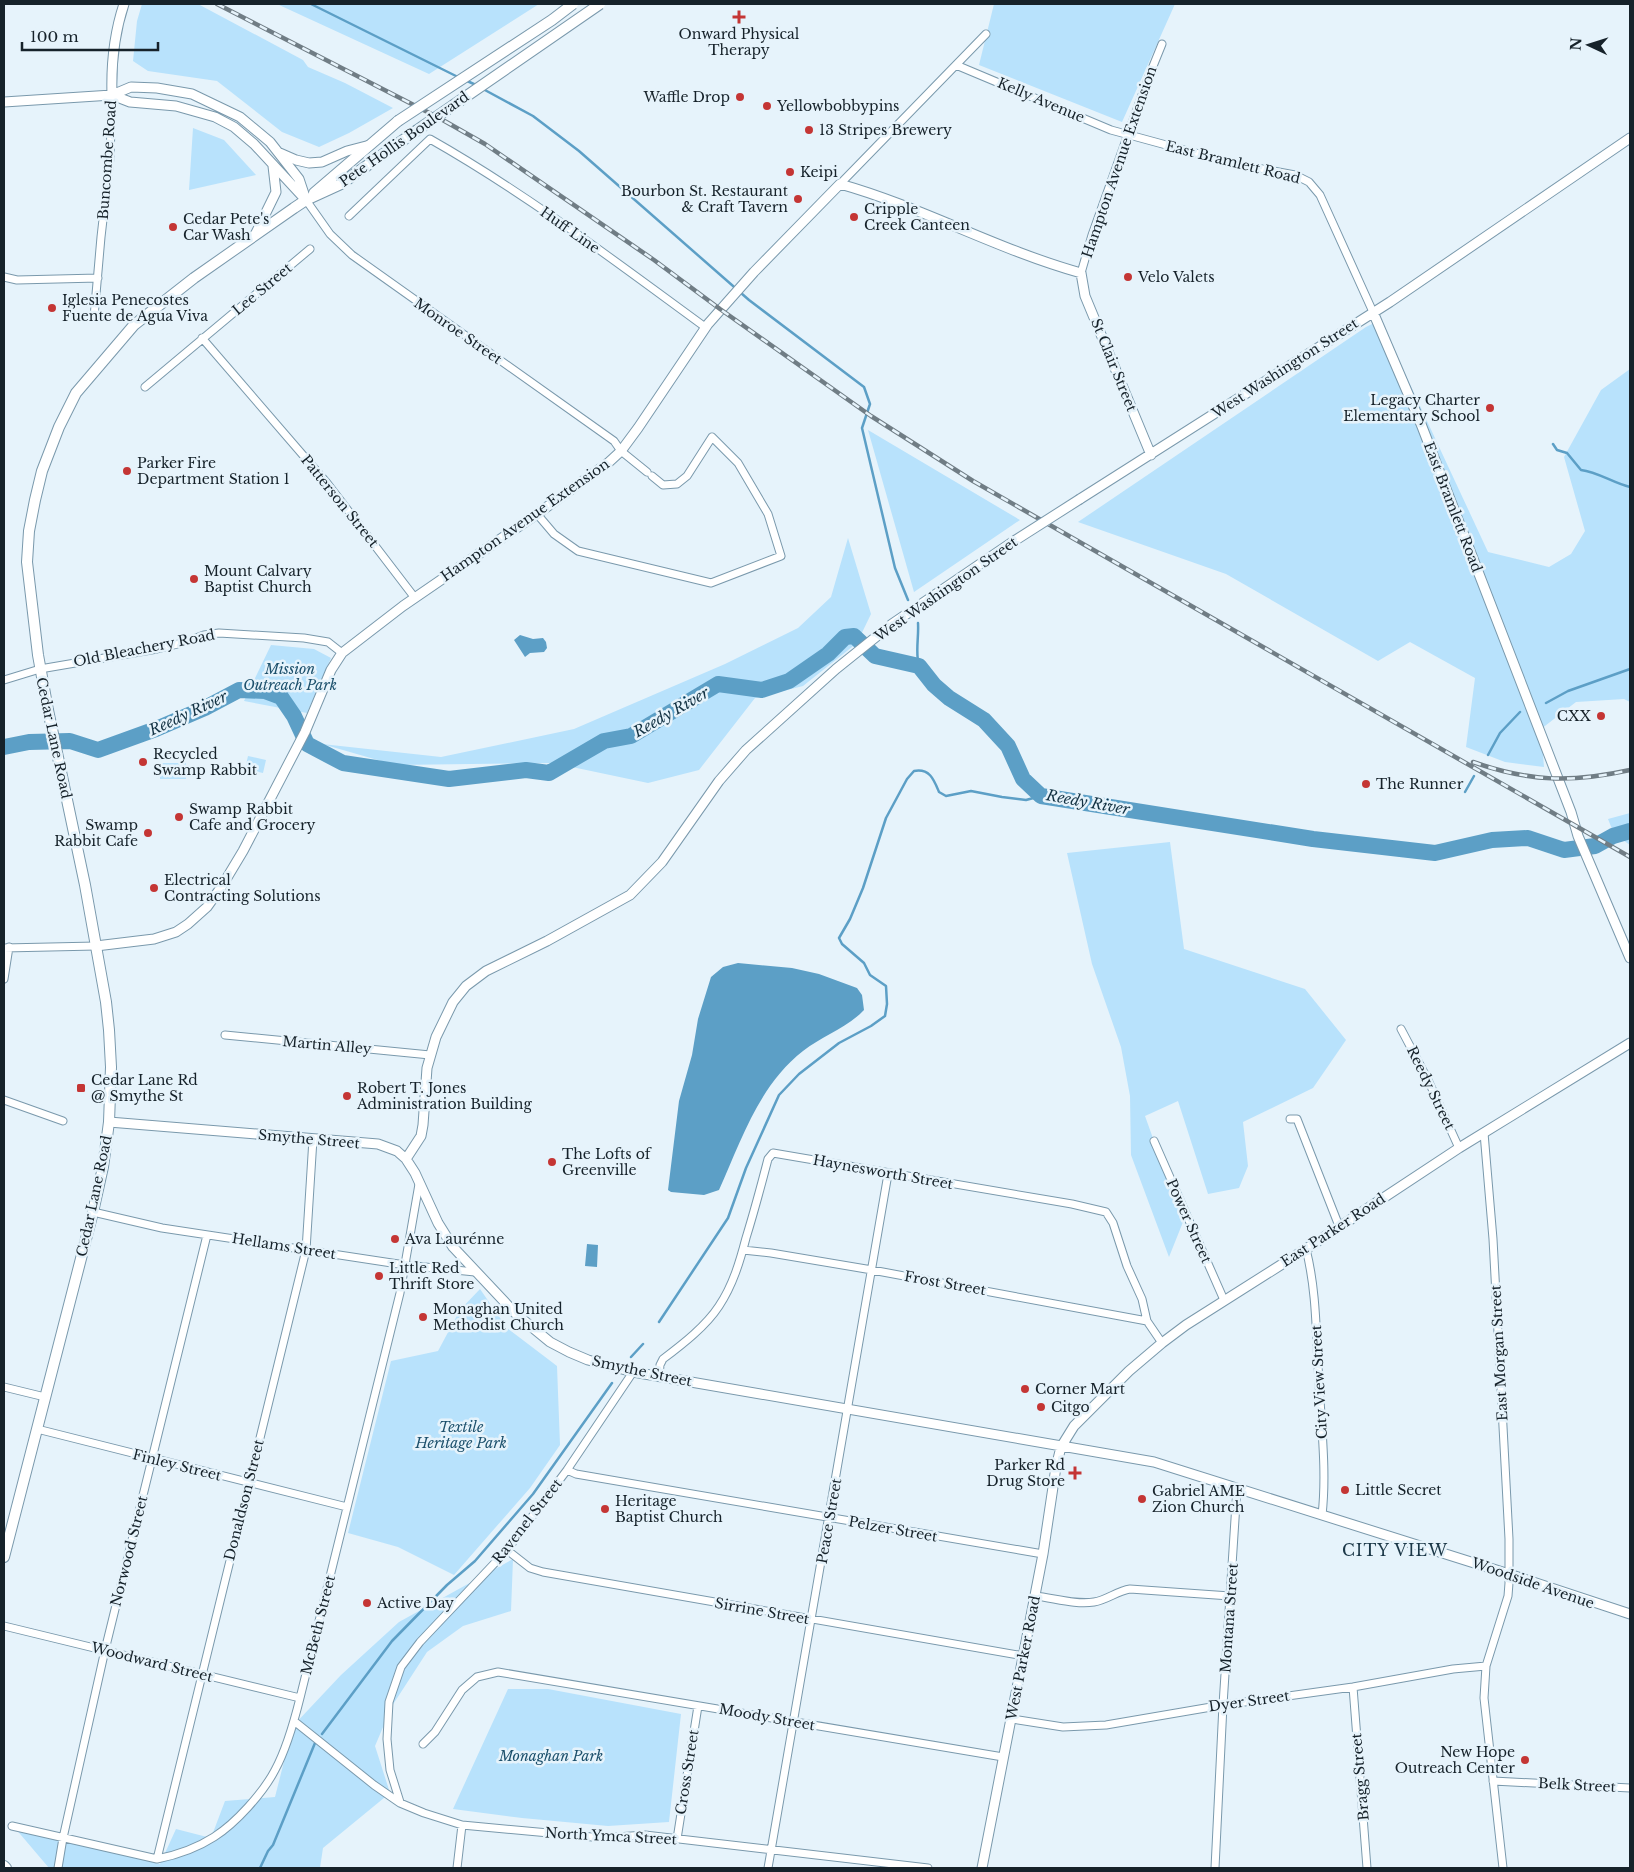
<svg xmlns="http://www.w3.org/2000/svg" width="1634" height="1872" viewBox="0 0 1634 1872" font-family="'Libre Baskerville',serif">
  <rect width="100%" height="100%" fill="#e6f3fb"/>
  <!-- green -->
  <path fill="#b8e2fc" d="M142 4H198L303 60 308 67 345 83 393 108 349 133 319 147 282 132 217 81 148 71 133 61 137 21Z
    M277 4H539L429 74Z
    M994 4H1175L1122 122 979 65Z
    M193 128 224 140 256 175 189 190Z
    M1380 320 1488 552 1549 567 1571 554 1585 531 1564 457 1601 390 1630 369V702L1624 699 1576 702 1541 729 1544 767 1505 762 1466 747 1475 678 1410 642 1378 661 1226 574 1078 522 1366 327Z
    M868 430 1020 520 914 592Z
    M848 538 871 614 857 643 803 686 755 698 699 770 648 783 553 763 395 765 322 744 441 757 574 729 725 664 798 628 831 597Z
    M271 645 314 649 331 658 307 713 244 701Z
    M248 756 266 760 263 773 245 769Z
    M160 763H186V779H160Z
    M1630 813V845L1614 834 1608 819Z
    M1170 842 1184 949 1305 989 1346 1040 1313 1088 1243 1122 1248 1166 1239 1188 1208 1194 1178 1101 1145 1116 1183 1222 1169 1257 1131 1155 1130 1096 1121 1047 1092 964 1067 853Z
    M480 1289 507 1328 557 1366 560 1445 530 1488 454 1575 398 1547 348 1533 391 1361 438 1351 460 1310Z
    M513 1559 511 1611 463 1626 427 1652 392 1706 375 1746 390 1793 323 1848 320 1868H49L15 1828 160 1864 176 1829 211 1838 225 1801 275 1797 293 1726 341 1675 399 1622Z
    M508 1689H548L681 1714 669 1822 608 1826 522 1818 453 1809Z"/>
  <!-- water -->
  <path fill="#5c9fc6" d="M520 635 533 639 543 638 546 642 547 648 544 652 530 653 525 657 514 640Z
    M738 963 792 968 819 974 857 988 862 995 864 1010C847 1028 822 1036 803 1051 759 1085 741 1141 719 1190L704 1195 671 1192 668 1190 679 1101 692 1055 698 1019 711 977 723 967Z
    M587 1244 598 1245 597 1267 585 1266Z"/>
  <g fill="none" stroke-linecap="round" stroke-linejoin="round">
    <!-- stream -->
    <path stroke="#5c9fc6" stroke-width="2.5" d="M311 4 460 78
      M465 80 476 85
      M483 89 533 116 579 151 749 300 864 387 870 404 862 428 895 568 908 600
      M1553 444 1557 450 1567 453 1581 470C1598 472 1613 483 1630 487
      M918 623C919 638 915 652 919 666
      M1546 703 1568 691 1630 669
      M1488 755 1500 733 1520 712
      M1465 792 1474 776
      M659 1322 728 1218 746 1168 779 1095 799 1074 839 1043 871 1026 885 1016 887 1004 886 986 870 975 864 963 842 944 839 938 850 919 863 888 886 818 907 779 914 771C930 768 934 780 939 792L946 796 971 791 1002 797 1026 800 1041 796
      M631 1357 643 1344
      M322 1734 392 1641 447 1585 475 1561 533 1494 612 1383
      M260 1868 268 1851 273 1845 315 1743"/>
    <!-- river -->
    <path stroke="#5c9fc6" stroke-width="16" d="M4 747 29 742 70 741 98 750 156 729 205 708 239 690 265 691 281 697 294 716 307 744 343 763 449 779 526 770 549 773 604 741 631 736 718 684 762 690 789 681 828 654 845 637 854 636 875 656 919 666 934 685 949 698 984 720 1008 746 1023 779 1041 796 1313 839 1435 853 1492 840 1528 838 1564 850 1595 846 1613 836 1630 831"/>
    <!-- minor casing -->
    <g stroke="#7a99ac" stroke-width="9">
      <path id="minor" d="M956 65 1111 130 1236 164 1295 175 1309 182 1320 195 1373 312
        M840 184 986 34
        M306 200 330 234 352 255 614 441 621 451 647 472
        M349 216 430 139C527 194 616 262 705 327
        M1081 273 1092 235 1147 81 1162 44
        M4 277 17 280 98 278
        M94 317 101 237 110 158 112 95
        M202 338 327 483 415 598
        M145 387 310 249
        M537 514 554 534 578 551 711 583 781 556 768 514 738 463 712 437 687 476 677 484 663 485 652 476
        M4 680 40 669 157 649 186 642 204 635 219 633 304 638 328 642 342 653
        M4 948 96 946
        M4 979 9 947
        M1401 1029 1428 1080 1459 1148
        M225 1035 430 1055
        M4 1100 63 1121
        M1290 1119H1297L1339 1226
        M1484 1133 1493 1239 1509 1539V1583L1508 1596 1486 1666 1484 1698 1503 1868
        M1154 1141 1224 1300
        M93 1212 162 1228 405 1265 475 1272
        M1306 1249C1317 1292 1316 1338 1319 1382 1321 1425 1327 1471 1322 1515
        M743 1250 771 1253 872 1270 1147 1321
        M659 1376 660 1365 663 1359C683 1344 706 1326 719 1306 733 1285 740 1261 746 1238 754 1212 761 1186 768 1159L773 1153 1072 1204 1106 1212 1113 1223 1127 1266 1142 1299 1147 1321 1162 1343
        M4 1387 45 1397
        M37 1429 347 1507
        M567 1470 576 1474 1043 1554
        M507 1550 530 1568 543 1572 1024 1656
        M1035 1596C1054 1598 1075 1605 1094 1602 1107 1600 1117 1591 1130 1589L1230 1596
        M4 1626 300 1698
        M1353 1687 1367 1868
        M1012 1719 1063 1727 1106 1725 1223 1705 1353 1687 1453 1669 1486 1666
        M294 1721 374 1785 400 1803 424 1813 462 1825 603 1838 645 1835 928 1868
        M423 1744 435 1732 462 1690 477 1677 498 1672 1003 1757
        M1493 1781 1630 1788
        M400 1802 390 1770 387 1739 389 1702 401 1667 420 1642 507 1550 567 1470 633 1372
        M12 1826 157 1859C177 1855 197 1848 214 1837 236 1823 263 1793 275 1770 287 1748 294 1722 300 1698L400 1293 419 1184
        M677 1839 698 1706
        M157 1859 306 1250 313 1139
        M58 1868 63 1838 105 1650 207 1235
        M457 1868 462 1825
        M768 1868 888 1174
        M1215 1868 1223 1705 1237 1488"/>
    </g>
    <!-- tertiary casing -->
    <g stroke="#7a99ac" stroke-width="11">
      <path id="tertiary" d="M112 95 130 102 176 106 215 117 234 127 254 144 304 198
        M112 95C111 63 114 34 124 4
        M4 102 112 95 131 87 157 88 192 94 240 117 270 142 299 179 306 200
        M280 153 296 160 309 163 322 162 347 151 370 145
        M255 235 276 192 273 166
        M1373 312 1421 424 1571 812 1578 836 1630 958
        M1080 499 1390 302 1630 138
        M96 946 154 939 176 932 188 924 207 907 222 886 243 851 305 732 331 670 342 653 403 606 537 514 608 463 621 451 638 428 708 324 754 272 840 184C922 207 998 250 1081 273L1085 296 1151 455
        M109 1122 378 1144 397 1151 406 1159 415 1173 438 1223 453 1247 516 1314 550 1342 569 1352 588 1360 633 1372 1154 1462 1509 1574 1630 1614
        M406 1159 421 1136 423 1125 427 1068 436 1037 453 1002 466 986 486 971 547 941 630 895 662 862 719 781 746 750 836 669 892 624 1011 543
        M982 1868 1043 1554 1056 1467 1061 1447 1074 1426 1129 1371 1162 1343 1186 1325 1306 1249 1459 1148 1630 1043"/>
    </g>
    <!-- secondary casing -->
    <g stroke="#7a99ac" stroke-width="12">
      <path id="secondary" d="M314 193 398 121
        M4 1557 93 1212 103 1167 109 1122 111 1067 109 1030 106 1002 85 885 48 710 38 655 27 562 29 531 35 500 42 471 59 427 76 393 134 325 194 278 294 208 306 200 341 184 416 131
        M4 1866 6 1868"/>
    </g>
    <!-- minor -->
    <use href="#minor" stroke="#fff" stroke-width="7"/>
    <!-- tertiary -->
    <use href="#tertiary" stroke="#fff" stroke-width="9"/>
    <!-- secondary -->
    <use href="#secondary" stroke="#fff" stroke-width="10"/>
    <!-- rail casing -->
    <g stroke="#707d85" stroke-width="4.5">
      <path id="rail" d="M217 4 441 119 485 144 654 260 720 309 871 416 973 481 1630 857
        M1473 762C1531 782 1571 783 1630 770"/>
    </g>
    <!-- rail -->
    <use href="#rail" stroke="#e6f3fb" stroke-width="2.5" stroke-dasharray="8" stroke-linecap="butt"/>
    <!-- tertiary-bridge casing -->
    <g stroke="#7a99ac" stroke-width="11" stroke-linecap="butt">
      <path id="tertiary-bridge" d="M1011 543 1080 499"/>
    </g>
    <!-- secondary-bridge casing -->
    <g stroke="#7a99ac" stroke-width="12" stroke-linecap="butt">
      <path id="secondary-bridge" d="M398 121 552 20 573 4
        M416 131 600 4"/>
    </g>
    <!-- tertiary-bridge -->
    <use href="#tertiary-bridge" stroke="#fff" stroke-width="9"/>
    <!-- secondary-bridge -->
    <use href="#secondary-bridge" stroke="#fff" stroke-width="10"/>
  </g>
  <!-- markers -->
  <g fill="#c43534" stroke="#e6f3fb" stroke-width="2">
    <path d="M736.5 9.5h5v5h5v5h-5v5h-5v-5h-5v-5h5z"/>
    <circle cx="740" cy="97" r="5"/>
    <circle cx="767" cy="106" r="5"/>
    <circle cx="809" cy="130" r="5"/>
    <circle cx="790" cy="172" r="5"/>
    <circle cx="798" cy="199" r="5"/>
    <circle cx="854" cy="217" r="5"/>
    <circle cx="173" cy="227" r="5"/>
    <circle cx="1128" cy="277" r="5"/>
    <circle cx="52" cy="308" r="5"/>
    <circle cx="1490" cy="408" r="5"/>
    <circle cx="127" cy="471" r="5"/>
    <circle cx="194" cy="579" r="5"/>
    <circle cx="1601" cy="716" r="5"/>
    <circle cx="143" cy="762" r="5"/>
    <circle cx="1366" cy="784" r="5"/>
    <circle cx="179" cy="817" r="5"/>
    <circle cx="148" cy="833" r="5"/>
    <circle cx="154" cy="888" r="5"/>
    <rect x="76" y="1083" width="10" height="10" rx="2.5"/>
    <circle cx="347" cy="1096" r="5"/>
    <circle cx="552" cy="1162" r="5"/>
    <circle cx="395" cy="1239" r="5"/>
    <circle cx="379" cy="1276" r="5"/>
    <circle cx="423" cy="1317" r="5"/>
    <circle cx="1025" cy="1389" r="5"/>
    <circle cx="1041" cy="1407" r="5"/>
    <path d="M1072.5 1465.5h5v5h5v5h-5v5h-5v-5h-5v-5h5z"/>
    <circle cx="1345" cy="1490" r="5"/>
    <circle cx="1142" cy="1499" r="5"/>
    <circle cx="605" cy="1509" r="5"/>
    <circle cx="367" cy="1603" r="5"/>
    <circle cx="1525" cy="1760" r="5"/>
  </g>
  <g text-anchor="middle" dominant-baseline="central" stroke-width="5" stroke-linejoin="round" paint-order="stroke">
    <!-- poi labels -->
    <g font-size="14" fill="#16222a" stroke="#e6f3fb" text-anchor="start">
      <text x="739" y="34" text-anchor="middle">Onward Physical<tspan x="739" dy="16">Therapy</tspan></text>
      <text x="730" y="97" text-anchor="end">Waffle Drop</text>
      <text x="777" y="106">Yellowbobbypins</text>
      <text x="819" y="130">13 Stripes Brewery</text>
      <text x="800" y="172">Keipi</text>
      <text x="788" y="191" text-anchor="end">Bourbon St. Restaurant<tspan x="788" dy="16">&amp; Craft Tavern</tspan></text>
      <text x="864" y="209">Cripple<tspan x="864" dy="16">Creek Canteen</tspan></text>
      <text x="183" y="219">Cedar Pete's<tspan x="183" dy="16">Car Wash</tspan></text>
      <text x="1138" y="277">Velo Valets</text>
      <text x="62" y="300">Iglesia Penecostes<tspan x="62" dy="16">Fuente de Agua Viva</tspan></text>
      <text x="1480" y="400" text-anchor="end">Legacy Charter<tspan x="1480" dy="16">Elementary School</tspan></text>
      <text x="137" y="463">Parker Fire<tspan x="137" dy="16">Department Station 1</tspan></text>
      <text x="204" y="571">Mount Calvary<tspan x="204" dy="16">Baptist Church</tspan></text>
      <text x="1591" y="716" text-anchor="end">CXX</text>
      <text x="153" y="754">Recycled<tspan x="153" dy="16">Swamp Rabbit</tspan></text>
      <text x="1376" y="784">The Runner</text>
      <text x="189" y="809">Swamp Rabbit<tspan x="189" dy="16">Cafe and Grocery</tspan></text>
      <text x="138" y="825" text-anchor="end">Swamp<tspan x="138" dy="16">Rabbit Cafe</tspan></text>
      <text x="164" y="880">Electrical<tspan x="164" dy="16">Contracting Solutions</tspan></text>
      <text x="91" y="1080">Cedar Lane Rd<tspan x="91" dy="16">@ Smythe St</tspan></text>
      <text x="357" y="1088">Robert T. Jones<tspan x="357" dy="16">Administration Building</tspan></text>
      <text x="562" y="1154">The Lofts of<tspan x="562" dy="16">Greenville</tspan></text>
      <text x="405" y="1239">Ava Laurénne</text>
      <text x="389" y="1268">Little Red<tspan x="389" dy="16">Thrift Store</tspan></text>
      <text x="433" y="1309">Monaghan United<tspan x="433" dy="16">Methodist Church</tspan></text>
      <text x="1035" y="1389">Corner Mart</text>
      <text x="1051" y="1407">Citgo</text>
      <text x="1065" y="1465" text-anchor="end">Parker Rd<tspan x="1065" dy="16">Drug Store</tspan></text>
      <text x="1355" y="1490">Little Secret</text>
      <text x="1152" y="1491">Gabriel AME<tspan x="1152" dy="16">Zion Church</tspan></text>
      <text x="615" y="1501">Heritage<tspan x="615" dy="16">Baptist Church</tspan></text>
      <text x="377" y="1603">Active Day</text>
      <text x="1515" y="1752" text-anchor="end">New Hope<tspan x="1515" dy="16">Outreach Center</tspan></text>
    </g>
    <!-- street labels -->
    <g font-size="14" fill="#16222a" stroke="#e6f3fb">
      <text transform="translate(1041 100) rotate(23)">Kelly Avenue</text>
      <text transform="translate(404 139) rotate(-35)">Pete Hollis Boulevard</text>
      <text transform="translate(107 160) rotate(-86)">Buncombe Road</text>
      <text transform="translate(1119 162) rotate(-71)">Hampton Avenue Extension</text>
      <text transform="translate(1233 162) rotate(14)">East Bramlett Road</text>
      <text transform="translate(570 230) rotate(35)">Huff Line</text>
      <text transform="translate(262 289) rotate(-40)">Lee Street</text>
      <text transform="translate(458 331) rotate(35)">Monroe Street</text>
      <text transform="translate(1114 365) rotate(68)">St Clair Street</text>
      <text transform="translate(1285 368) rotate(-33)">West Washington Street</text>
      <text transform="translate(340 501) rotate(51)">Patterson Street</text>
      <text transform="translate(1453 507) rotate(69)">East Bramlett Road</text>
      <text transform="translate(525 520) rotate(-35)">Hampton Avenue Extension</text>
      <text transform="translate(946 589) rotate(-35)">West Washington Street</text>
      <text transform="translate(144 648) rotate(-11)">Old Bleachery Road</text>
      <text transform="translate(54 738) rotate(78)">Cedar Lane Road</text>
      <text transform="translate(327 1045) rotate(5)">Martin Alley</text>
      <text transform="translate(1431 1088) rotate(64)">Reedy Street</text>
      <text transform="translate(309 1139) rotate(5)">Smythe Street</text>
      <text transform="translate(883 1172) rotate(10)">Haynesworth Street</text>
      <text transform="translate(94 1196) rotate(-78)">Cedar Lane Road</text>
      <text transform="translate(1189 1221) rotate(66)">Power Street</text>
      <text transform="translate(1333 1230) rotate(-33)">East Parker Road</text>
      <text transform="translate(284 1246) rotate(9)">Hellams Street</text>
      <text transform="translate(945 1283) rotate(10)">Frost Street</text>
      <text transform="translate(1499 1353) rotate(-93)">East Morgan Street</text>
      <text transform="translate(642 1371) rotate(12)">Smythe Street</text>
      <text transform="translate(1319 1382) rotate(-93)">City View Street</text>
      <text transform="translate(177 1465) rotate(14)">Finley Street</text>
      <text transform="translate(244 1500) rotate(-76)">Donaldson Street</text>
      <text transform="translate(527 1521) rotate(-52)">Ravenel Street</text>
      <text transform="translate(829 1521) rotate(-80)">Peace Street</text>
      <text transform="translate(893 1529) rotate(10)">Pelzer Street</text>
      <text transform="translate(129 1551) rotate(-76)">Norwood Street</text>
      <text transform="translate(1533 1583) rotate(19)">Woodside Avenue</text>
      <text transform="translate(762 1611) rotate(10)">Sirrine Street</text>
      <text transform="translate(1229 1618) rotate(-86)">Montana Street</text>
      <text transform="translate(318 1625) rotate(-76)">McBeth Street</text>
      <text transform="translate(1023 1658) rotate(-79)">West Parker Road</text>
      <text transform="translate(152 1662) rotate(14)">Woodward Street</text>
      <text transform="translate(1249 1701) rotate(-8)">Dyer Street</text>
      <text transform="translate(767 1717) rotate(10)">Moody Street</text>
      <text transform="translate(687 1772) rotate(-81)">Cross Street</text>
      <text transform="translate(1360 1777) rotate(-95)">Bragg Street</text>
      <text transform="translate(1577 1785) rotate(3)">Belk Street</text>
      <text transform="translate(611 1836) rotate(3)">North Ymca Street</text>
    </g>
    <!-- park labels -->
    <g font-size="14" font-style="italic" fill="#1c506c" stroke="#e6f3fb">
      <text x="290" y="669">Mission<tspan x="290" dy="16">Outreach Park</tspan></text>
      <text x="461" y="1427">Textile<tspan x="461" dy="16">Heritage Park</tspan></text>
      <text x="551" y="1756">Monaghan Park</text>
    </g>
    <!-- water labels -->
    <g font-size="15" font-style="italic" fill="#133243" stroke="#e6f3fb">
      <text transform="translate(671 712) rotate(-30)">Reedy River</text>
      <text transform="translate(188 713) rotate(-25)">Reedy River</text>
      <text transform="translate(1088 802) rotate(10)">Reedy River</text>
    </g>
    <!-- quarter labels -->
    <g font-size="16" letter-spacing="1" fill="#1b3747" stroke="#e6f3fb">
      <text x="1395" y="1550">CITY VIEW</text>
    </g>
  </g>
  <!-- border -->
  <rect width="1634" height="1872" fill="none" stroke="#16222a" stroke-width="10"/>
  <!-- north arrow -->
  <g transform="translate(1589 45) rotate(274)" stroke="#e6f3fb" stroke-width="4" paint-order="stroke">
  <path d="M0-4L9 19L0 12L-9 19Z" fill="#16222a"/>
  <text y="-8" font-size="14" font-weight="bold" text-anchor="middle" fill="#16222a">N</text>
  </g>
  <!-- scale -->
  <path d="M22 42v8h136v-8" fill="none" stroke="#16222a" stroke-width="2.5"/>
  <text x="30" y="42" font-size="15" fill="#16222a" stroke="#e6f3fb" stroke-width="4" paint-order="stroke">100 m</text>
</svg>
